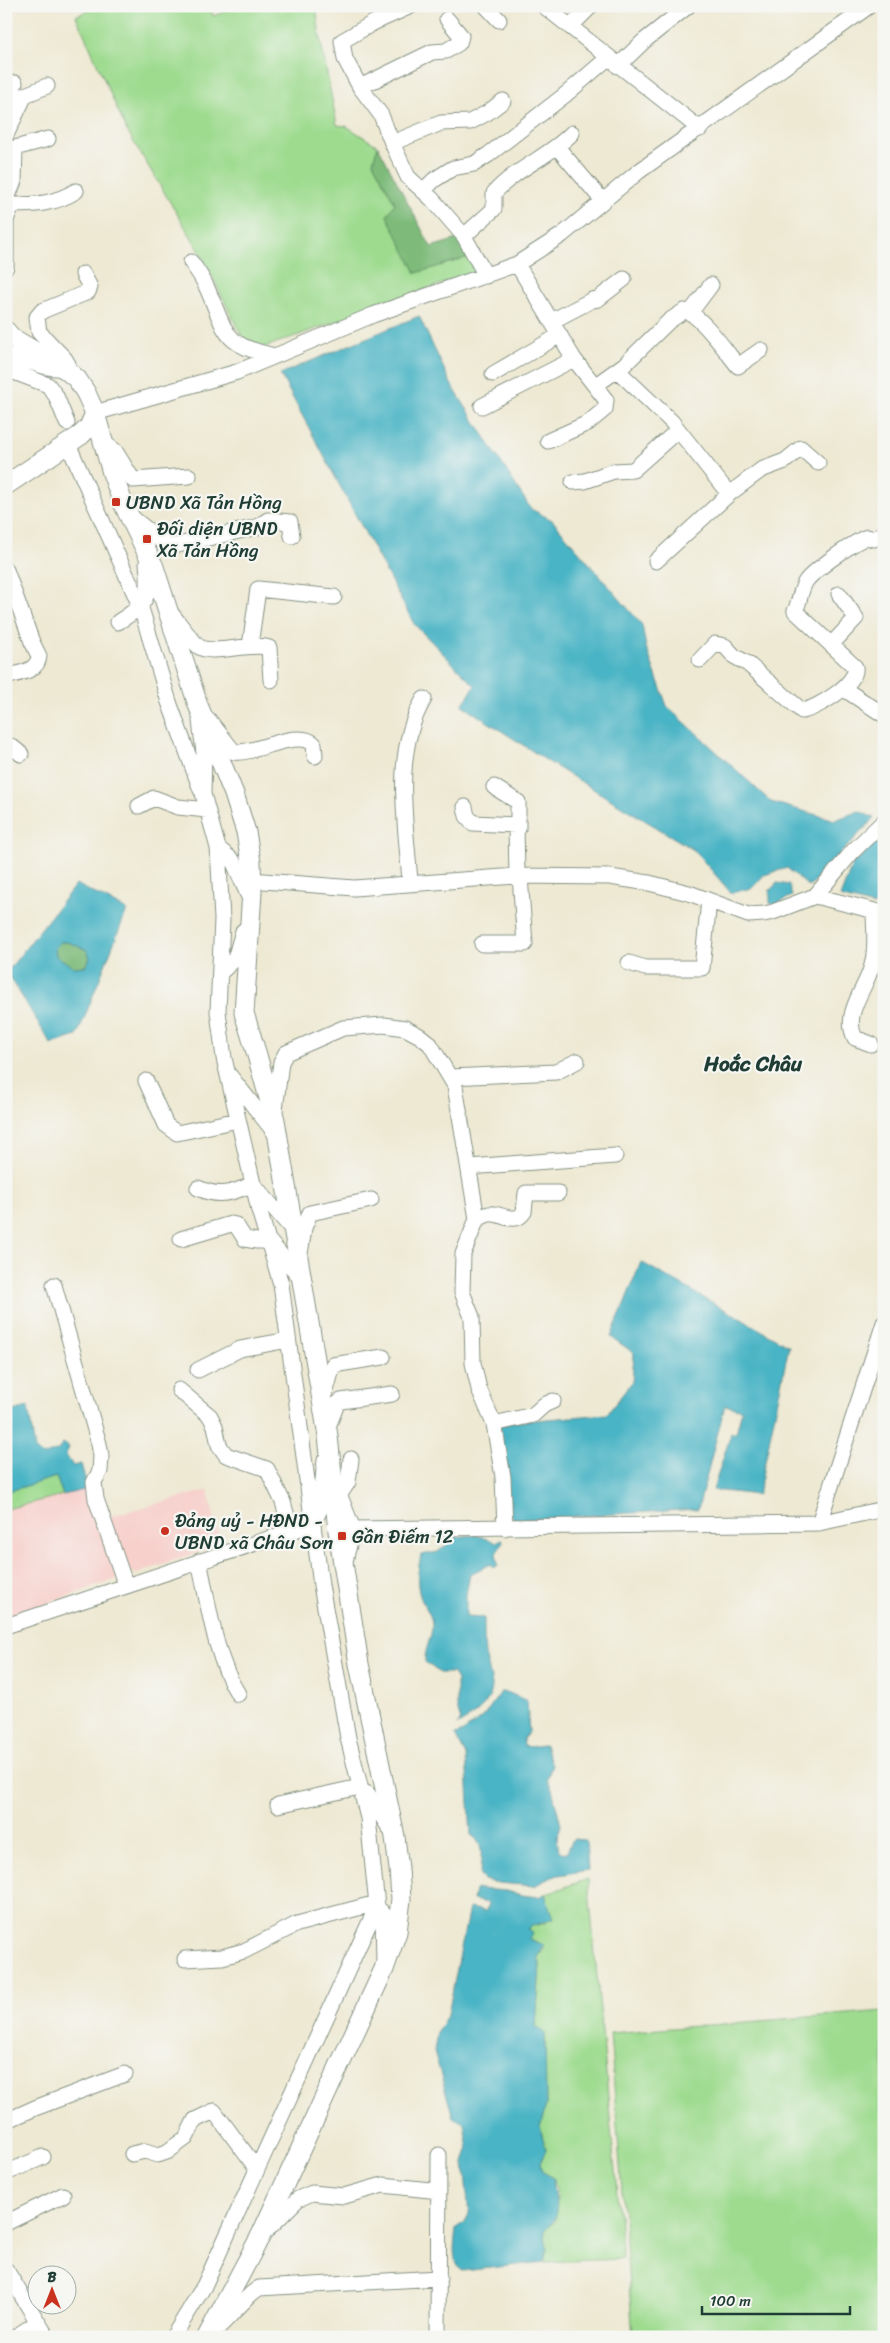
<svg xmlns="http://www.w3.org/2000/svg" width="890" height="2343" viewBox="0 0 890 2343" font-family="Sriracha,sans-serif">
  <rect width="100%" height="100%" fill="#f6f6f2"/>
  <filter id="ink" filterUnits="userSpaceOnUse"><feTurbulence type="fractalNoise" baseFrequency=".02" numOctaves="2"/><feDisplacementMap in="SourceGraphic" scale="10" xChannelSelector="R" yChannelSelector="G"/><feConvolveMatrix kernelMatrix="1 2 1 2 8 2 1 2 1" color-interpolation-filters="sRGB"/></filter>
  <filter id="wash" filterUnits="userSpaceOnUse"><feTurbulence type="fractalNoise" baseFrequency=".0096" numOctaves="4" result="noise"/><feDisplacementMap in="SourceGraphic" scale="20" xChannelSelector="R" yChannelSelector="G"/><feGaussianBlur stdDeviation="1.12" result="paint"/><feColorMatrix in="noise" values="0 0 0 0 0 0 0 0 0 0 0 0 0 0 0 0 0 1.4 0 .05"/><feComposite in="paint" operator="in"/></filter>
  <g filter="url(#wash)">
    <rect width="100%" height="100%" fill="#eee9d3"/>
    <!-- built -->
    <path fill="#f7d0cc" d="M88 1489 117 1579 6 1617V1509Z
      M208 1490 220 1544 136 1574 127 1569 107 1517Z"/>
    <!-- green -->
    <path fill="#9edb8f" stroke="#5e8c62" d="M99 6H210L213 16 239 6H316L320 38 337 125 346 126 378 146 373 162 395 204 416 273 469 257 475 272 265 347 243 339 199 250 127 131 76 16Z
      M56 1477 63 1495 6 1509V1492Z
      M588 1879 623 2259 544 2262 547 2248 543 2237 544 2230 555 2220 557 2196 554 2179 542 2171 540 2163 546 2150 540 2127 546 2105 545 2034 536 2026 540 1964 538 1957 544 1949 540 1943 529 1939 528 1929 532 1926 546 1923 550 1913 545 1894Z
      M884 2011V2337H633L610 2033Z"/>
    <!-- forest -->
    <path fill="#7ebb7a" stroke="#4e7c57" d="M378 146 431 247 461 238 469 257 416 273 387 216 395 203 373 162Z
      M60 942H68L87 950 90 958 85 966 74 967 56 956 55 948Z"/>
    <!-- water -->
    <path fill="#48b4c5" stroke="#34787c" fill-rule="evenodd" d="M419 316 451 384 531 509 552 520 642 625 646 647 667 706 771 802 835 820 859 811 874 818 809 887 787 868 764 875 752 888 731 893 694 850 555 766 462 705 475 686 414 624 280 374Z
      M884 836V882L874 906 840 897 853 863Z
      M777 883 789 885 792 896 774 905 770 903V890Z
      M76 884 127 910 77 1036 51 1044 7 972ZM60 942H68L87 950 90 958 86 966 74 967 56 956 55 948Z
      M641 1262 789 1346 758 1495 713 1490 731 1433H736L742 1410 725 1405 698 1509 515 1520 508 1512 500 1423 607 1414 632 1382 634 1353 611 1337Z
      M28 1407 35 1450 43 1456 58 1450 63 1443 69 1447 66 1455 73 1466 81 1464 88 1489 63 1495 56 1477 6 1492V1413Z
      M476 1535 496 1542 502 1539 503 1542 496 1554 498 1565 494 1568 491 1564 470 1574 466 1595V1617L484 1618C484 1630 484 1642 485 1654 487 1664 491 1675 492 1685 493 1702 471 1719 457 1725L461 1720 457 1709V1680L453 1673H440L425 1662C424 1648 433 1637 432 1623 431 1615 426 1608 422 1601 415 1586 418 1570 421 1555L438 1552 455 1537Z
      M501 1692H507L527 1701 529 1732 523 1739 524 1746C532 1748 537 1745 545 1745L552 1765 547 1779 552 1789 561 1825 557 1838 559 1851 566 1854 573 1839 586 1840 588 1870 553 1876 534 1886 498 1883 484 1880 480 1876C480 1860 486 1844 471 1835L466 1756 455 1735 463 1732 483 1717Z
      M479 1889 506 1891 522 1895 539 1897 545 1894 553 1919 532 1926 528 1929 532 1934 529 1939 544 1945 538 1957 540 1964 536 2026 545 2034 546 2105 540 2127 546 2150 540 2163 542 2171 554 2179C549 2202 570 2206 544 2230L547 2248 544 2262 462 2271C450 2259 455 2243 456 2228L465 2222 469 2214 464 2163 468 2150 464 2123 453 2117 434 2051 437 2032 448 2014 469 1908 486 1911 488 1903 473 1900 475 1890Z"/>
  </g>
  <g filter="url(#ink)">
    <g fill="none" stroke-linecap="round" stroke-linejoin="round">
      <!-- minor casing -->
      <g stroke="#869384" stroke-width="17">
        <path id="minor" d="M486 6 499 20
          M544 6 700 129
          M570 27 591 6
          M618 66 644 41 688 6
          M360 87 345 59 342 41 373 23 411 6
          M6 106 15 83
          M6 135 25 95 47 86
          M392 143 381 115 360 87 432 52 446 51 459 43 461 36 447 19
          M557 147 603 201
          M423 191 434 180 453 168 474 164 488 155 565 95 608 58
          M6 201 14 181 15 148 48 139
          M6 220 12 205C35 205 55 204 76 191
          M464 236 494 209V193C516 168 549 157 572 133
          M191 262C197 270 203 279 207 288 227 333 222 345 275 356
          M517 264 574 359 606 400 605 409 588 423 548 441
          M6 267V220
          M486 276 464 236 432 199 408 177 392 143 441 123 470 122 487 113 503 101
          M690 313 711 285
          M552 321 592 300 598 299 624 279
          M6 355 47 367 65 369 68 364 65 359 39 332 37 317 42 311 88 292 90 287 83 274
          M6 369 48 385 56 396 67 423
          M617 370 672 422 729 494
          M493 374 560 335
          M596 385 624 365 669 321 684 311C699 312 728 354 738 366L761 350
          M482 406 574 359
          M95 413 237 372 373 315 517 264 562 235 638 172 869 6
          M102 441 115 451 133 480 189 476
          M68 444 141 608 169 702 201 790
          M573 482 585 481 614 471 633 470 678 430
          M131 517 169 547 257 527 268 520 290 522 292 536
          M656 561 729 494 761 470 785 461 801 448 818 463
          M6 570 32 642 39 656C38 672 18 673 6 677
          M170 612C179 623 188 636 198 646 211 657 251 641 269 648L271 680
          M118 622C147 604 151 598 147 563
          M831 645 856 618 839 594
          M250 646 258 589 334 597
          M700 660 715 644 725 646 734 656 748 664 802 711C816 709 858 684 855 667L795 611C800 602 800 590 806 581 813 571 855 541 867 537L874 539 884 532
          M844 689 884 715
          M208 719 234 752C254 755 298 728 314 744L315 756
          M6 745 11 746 21 754
          M494 787 518 802V829
          M139 806 154 798 178 807 207 810
          M465 807 467 816 473 823 516 825 517 876
          M218 848 233 861 249 897
          M251 880 354 888 517 876 610 877 649 883 689 893 748 915 764 914 773 912 815 896 853 851 884 821
          M410 882C406 823 392 752 424 699
          M815 896 883 913
          M482 944H525L520 876
          M629 963 645 968H702L709 901
          M220 973 235 959 243 931
          M871 1044 855 1038C842 1013 867 988 872 965 877 948 874 929 874 911
          M230 1076 275 1133
          M451 1077 556 1072 577 1061
          M146 1081 166 1125 177 1133 238 1120
          M275 1110 281 1062 286 1053 343 1028 384 1025 405 1028 420 1036 430 1044 455 1086 477 1219 463 1254 462 1292 472 1317 473 1363 479 1389 494 1424 503 1477 505 1528
          M469 1167 615 1156
          M198 1188C219 1198 233 1193 253 1184L292 1229
          M477 1219C480 1218 485 1215 489 1214 500 1212 515 1226 524 1212L526 1193H558
          M181 1239 231 1224 236 1225 245 1239 257 1241 268 1240 300 1277
          M300 1254 304 1228 310 1213 371 1200
          M54 1285 99 1444 101 1456 100 1471 94 1482 96 1499 126 1586
          M198 1370 240 1349 288 1340
          M179 1390 210 1416 215 1426 219 1445 226 1455 267 1469 283 1502 291 1531
          M324 1398 333 1365 383 1357
          M494 1424 533 1415 544 1405 553 1401
          M327 1429 337 1404 341 1401 392 1394
          M340 1496 353 1529 345 1561
          M334 1503 348 1482 351 1459
          M819 1523 884 1323
          M353 1529 819 1523 884 1509
          M199 1561C209 1605 214 1655 238 1694
          M6 1626 313 1524 320 1509 325 1460
          M278 1805 355 1788 368 1794 390 1829
          M185 1959 222 1957 244 1951 297 1924 373 1904 383 1913 384 1963
          M6 2121 35 2108 125 2074
          M132 2154 145 2151 158 2155 167 2152 186 2138 195 2120 214 2111 257 2169
          M6 2173 43 2157
          M6 2223 63 2195
          M264 2233 298 2199 312 2193 344 2196 383 2185 439 2191
          M6 2270 47 2337
          M214 2332 251 2294 259 2288 439 2278
          M15 2337 38 2322
          M173 2337 204 2286 377 1906 368 1818 348 1738 321 1585 281 1284 259 1210 224 1058 218 1012 222 919 218 848 203 794 204 753 200 721
          M438 2337 439 2155"/>
      </g>
      <!-- major casing -->
      <g stroke="#869384" stroke-width="21">
        <path id="major" d="M6 331 12 338 65 369 77 379 86 393 95 413 112 473 123 503 154 567 198 705 234 794 246 832 251 862 252 892 244 1013 257 1055 275 1120 328 1436 338 1531 359 1664 395 1837 399 1869 401 1899 397 1932 384 1969 260 2237 207 2337
          M6 485 81 435 89 427 95 413"/>
      </g>
      <!-- minor -->
      <use href="#minor" stroke="#fff" stroke-width="15"/>
      <!-- major -->
      <use href="#major" stroke="#fff" stroke-width="19"/>
    </g>
  </g>
  <!-- markers -->
  <g fill="#c8321e" stroke="#f6f6f2" stroke-width="2">
    <rect x="111" y="497" width="10" height="10" rx="2.5"/>
    <rect x="142" y="534" width="10" height="10" rx="2.5"/>
    <circle cx="165" cy="1531" r="5"/>
    <rect x="337" y="1531" width="10" height="10" rx="2.5"/>
  </g>
  <g text-anchor="middle" dominant-baseline="central" stroke-width="4.5" stroke-linejoin="round" paint-order="stroke">
    <!-- poi labels -->
    <g font-size="19" fill="#1f3d34" stroke="#f6f6f2" text-anchor="start">
      <text x="126" y="502">UBND Xã Tản Hồng</text>
      <text x="157" y="528">Đối diện UBND<tspan x="157" dy="22">Xã Tản Hồng</tspan></text>
      <text x="175" y="1520">Đảng uỷ - HĐND -<tspan x="175" dy="22">UBND xã Châu Sơn</tspan></text>
      <text x="352" y="1536">Gần Điếm 12</text>
    </g>
    <!-- quarter labels -->
    <g font-size="21" font-weight="bold" fill="#1f3d34" stroke="#f6f6f2">
      <text x="753" y="1064">Hoắc Châu</text>
    </g>
  </g>
  <!-- margin -->
  <rect width="890" height="2343" fill="none" stroke="#f6f6f2" stroke-width="25"/>
  <!-- north arrow -->
  <g transform="translate(52 2290)"><circle r="24" fill="#f6f6f2" stroke="#a0aca6"/>
  <path d="M0-4L9 19L0 12L-9 19Z" fill="#c8321e"/>
  <text y="-8" font-size="14" font-weight="bold" text-anchor="middle" fill="#1f3d34">B</text>
  </g>
  <!-- scale -->
  <path d="M702 2306v8h148v-8" fill="none" stroke="#1f3d34" stroke-width="2.5"/>
  <text x="710" y="2306" font-size="15" fill="#1f3d34" stroke="#f6f6f2" stroke-width="4" paint-order="stroke">100 m</text>
</svg>
